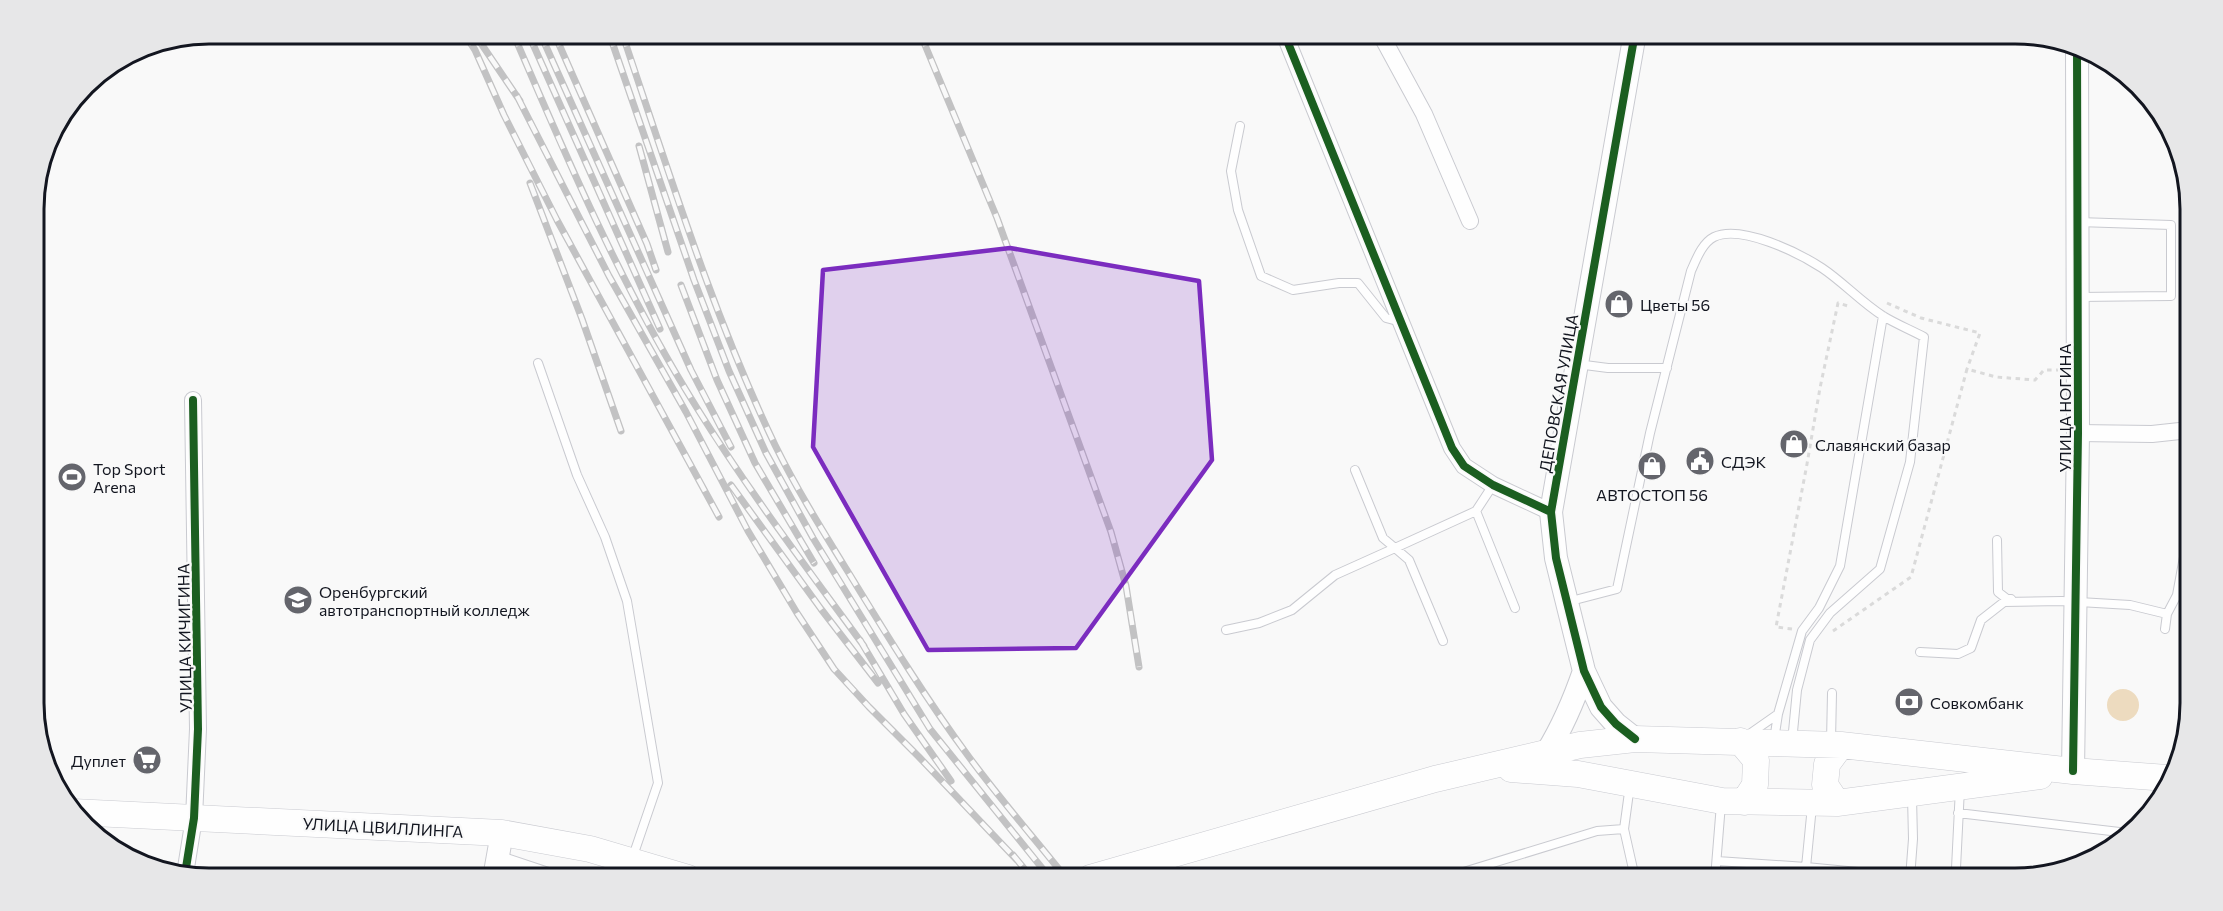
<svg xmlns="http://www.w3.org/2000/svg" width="2223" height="911" viewBox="0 0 2223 911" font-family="Commissioner,sans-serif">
  <rect width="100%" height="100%" fill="#f9f9f9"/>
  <!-- garden -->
  <path fill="#eddbbf" d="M2107 705a16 16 0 1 1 32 0a16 16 0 1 1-32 0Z"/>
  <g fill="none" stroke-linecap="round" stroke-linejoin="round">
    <!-- lane casing -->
    <g stroke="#c9cad0" stroke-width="10">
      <path id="lane" d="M1240 126 1231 171 1238 210 1261 276 1293 290 1339 283H1358L1386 318 1401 322
        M2078 297 2171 296V225L2078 222
        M538 363 577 475 605 537 627 601 658 783 632 859
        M1577 364 1608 368H1667
        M1355 470 1383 538 1395 548 1476 511 1493 485
        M1476 511 1515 608
        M1997 540 1998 592 2007 599H2011
        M1567 602 1617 589 1650 433 1691 271C1696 260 1702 243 1714 237 1741 224 1799 253 1822 268 1843 282 1861 302 1883 316 1896 324 1911 330 1924 337L1910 462 1880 569 1830 613 1810 640 1797 690 1792 742
        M2165 629 2167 614 2177 595 2184 557H2190
        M1226 630 1259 623 1292 610 1335 575 1395 548 1409 560 1443 641
        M1920 652 1958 654 1971 648 1981 620 2004 602 2062 601 2130 605 2167 614
        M1748 735 1778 714 1802 631 1819 608 1840 566 1883 316
        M1774 740 1778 714
        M1831 741 1832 693
        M1630 785 1624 829 1635 878
        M1960 788 1956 868 1962 878
        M1958 813 2128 833
        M2122 841V832
        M1717 861 1806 867 1812 806
        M1806 867 1910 877
        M1444 878 1597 831 1624 829
        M1715 878 1721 804
        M1910 878 1913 839 1912 797"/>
    </g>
    <!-- street casing -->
    <g stroke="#c9cad0" stroke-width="18">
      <path id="street" d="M1298 33 1286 38 1452 448 1464 466 1493 485 1551 512
        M1380 33 1424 114 1470 221
        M2078 433 2152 434 2189 430
        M497 859 554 878
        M185 874 194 818 198 729 193 400"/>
    </g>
    <!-- secondary casing -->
    <g stroke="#c9cad0" stroke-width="24">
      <path id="secondary" d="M1635 739 1616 724 1601 707 1584 671 1556 558 1551 512 1635 33
        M1547 752C1563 726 1574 700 1584 671
        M2073 771 2078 433 2077 46
        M494 878 502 833"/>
    </g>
    <!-- primary casing -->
    <g stroke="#c9cad0" stroke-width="27">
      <path id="primary" d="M1740 741 1756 760 1755 785 1744 802
        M1511 769 1578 774 1722 801 1837 803 2040 776
        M1837 803 1825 785 1827 764 1841 745
        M73 812 502 833 590 849 688 878
        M1090 878 1435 779 1580 745 1635 739 1841 745 2073 771 2167 778"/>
    </g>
    <!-- path -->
    <path stroke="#dadada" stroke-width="3" stroke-dasharray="4.5 4.5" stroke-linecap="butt" d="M1887 303 1921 318 1980 333 1967 369
      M1792 629 1776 627 1807 464 1820 388 1838 303 1848 306
      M1833 631 1911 577 1967 369 1996 377 2035 380 2044 370H2058"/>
    <!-- lane -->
    <use href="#lane" stroke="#fefefe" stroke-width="8"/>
    <!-- street -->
    <use href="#street" stroke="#fefefe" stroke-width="16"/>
    <!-- secondary -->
    <use href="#secondary" stroke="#fefefe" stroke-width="22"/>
    <!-- primary -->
    <use href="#primary" stroke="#fefefe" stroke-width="26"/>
    <!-- rail casing -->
    <g stroke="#c2c2c3" stroke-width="7">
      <path id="rail" d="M464 33 475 50 504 115 557 220 719 517
        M474 33 520 101
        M513 33C568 161 623 290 697 408 748 490 807 568 864 646
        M528 33 660 329
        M540 33 691 370 731 447
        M554 33 647 244 656 270
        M609 33 694 280 729 371 766 453 813 538 930 729 1050 878
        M622 33C669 172 712 313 775 445 797 490 824 533 850 575 888 637 926 699 969 757 1000 799 1034 838 1066 878
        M920 33 997 218 1111 532 1126 586 1139 667
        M517 96 609 276 686 412 748 531 797 613 834 669 869 707 919 757 1017 860
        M639 146 668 252
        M530 183 582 319 621 431
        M681 285 717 380 755 463 814 563
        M731 485 821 609 878 683
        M860 640 904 714 951 781
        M1013 855 1032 878"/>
    </g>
    <!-- rail -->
    <use href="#rail" stroke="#f9f9f9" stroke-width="4.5" stroke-dasharray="14" stroke-linecap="butt"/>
    <!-- cycleway casing -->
    <g stroke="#f9f9f9" stroke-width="11">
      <path id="cycleway" d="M1298 33 1286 38 1452 448 1464 466 1493 485 1551 512
        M1635 739 1616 724 1601 707 1584 671 1556 558 1551 512 1635 33
        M2073 771 2078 433 2077 46
        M185 874 194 818 198 729 193 400"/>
    </g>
    <!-- cycleway -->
    <use href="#cycleway" stroke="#1b5e20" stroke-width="8"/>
  </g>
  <!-- marked area -->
  <path fill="#7b2cbf" fill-opacity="0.2" stroke="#7b2cbf" stroke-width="4.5" stroke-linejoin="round" d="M1010 248 1199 281 1212 460 1076 648 928 650 813 447 823 270Z"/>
  <!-- icons -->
  <defs>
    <g id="shop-disc" transform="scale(1.5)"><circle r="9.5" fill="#64656c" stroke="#f9f9f9"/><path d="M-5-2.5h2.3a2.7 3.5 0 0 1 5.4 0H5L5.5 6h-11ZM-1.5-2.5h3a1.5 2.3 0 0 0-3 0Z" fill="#fff"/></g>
    <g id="civic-disc" transform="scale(1.5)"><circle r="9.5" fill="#64656c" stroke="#f9f9f9"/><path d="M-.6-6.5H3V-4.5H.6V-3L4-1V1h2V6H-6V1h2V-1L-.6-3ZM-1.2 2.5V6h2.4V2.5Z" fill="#fff"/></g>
    <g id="stadium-disc" transform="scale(1.5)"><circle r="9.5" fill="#64656c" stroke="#f9f9f9"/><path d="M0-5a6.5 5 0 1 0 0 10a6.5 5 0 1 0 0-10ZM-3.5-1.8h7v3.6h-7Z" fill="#fff"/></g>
    <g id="university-disc" transform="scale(1.5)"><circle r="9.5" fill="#64656c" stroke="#f9f9f9"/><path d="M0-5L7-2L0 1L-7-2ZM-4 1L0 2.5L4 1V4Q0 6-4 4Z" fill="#fff"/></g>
    <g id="bank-disc" transform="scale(1.5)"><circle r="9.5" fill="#64656c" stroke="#f9f9f9"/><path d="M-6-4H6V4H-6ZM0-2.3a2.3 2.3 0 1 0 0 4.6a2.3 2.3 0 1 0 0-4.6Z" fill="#fff"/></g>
    <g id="supermarket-disc" transform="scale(1.5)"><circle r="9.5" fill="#64656c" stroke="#f9f9f9"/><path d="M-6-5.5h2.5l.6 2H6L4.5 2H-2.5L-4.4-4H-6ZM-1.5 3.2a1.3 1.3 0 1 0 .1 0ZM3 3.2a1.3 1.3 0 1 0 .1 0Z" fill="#fff"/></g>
  </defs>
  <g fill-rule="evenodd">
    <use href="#shop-disc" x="1619" y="304"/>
    <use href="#shop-disc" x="1794" y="444"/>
    <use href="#civic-disc" x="1700" y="461"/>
    <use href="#shop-disc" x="1652" y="466"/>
    <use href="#stadium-disc" x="72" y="477"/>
    <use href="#university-disc" x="298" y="600"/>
    <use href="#bank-disc" x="1909" y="702"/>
    <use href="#supermarket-disc" x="147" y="760"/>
  </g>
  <g text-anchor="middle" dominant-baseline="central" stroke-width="4.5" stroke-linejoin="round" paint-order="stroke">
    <!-- poi labels -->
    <g font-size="16" fill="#131620" stroke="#f9f9f9" text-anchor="start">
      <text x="1640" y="304">Цветы 56</text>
      <text x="1815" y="444">Славянский базар</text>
      <text x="1721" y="461">СДЭК</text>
      <text x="93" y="468">Top Sport<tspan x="93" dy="18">Arena</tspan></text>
      <text x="1652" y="494" text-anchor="middle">АВТОСТОП 56</text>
      <text x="319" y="591">Оренбургский<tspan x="319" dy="18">автотранспортный колледж</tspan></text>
      <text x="1930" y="702">Совкомбанк</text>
      <text x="126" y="760" text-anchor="end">Дуплет</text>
    </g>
    <!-- street labels -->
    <g font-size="16" fill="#131620" stroke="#f9f9f9">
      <text transform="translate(1558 393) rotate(-80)">ДЕПОВСКАЯ УЛИЦА</text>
      <text transform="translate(2064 408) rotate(-90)">УЛИЦА НОГИНА</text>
      <text transform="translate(184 638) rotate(-91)">УЛИЦА КИЧИГИНА</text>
      <text transform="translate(383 827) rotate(3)">УЛИЦА ЦВИЛЛИНГА</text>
    </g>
  </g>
  <!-- crop -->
  <path d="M0 0H2223V911H0ZM209 44H2015A165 165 0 0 1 2180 209V703A165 165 0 0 1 2015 868H209A165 165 0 0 1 44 703V209A165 165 0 0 1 209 44Z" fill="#e7e7e8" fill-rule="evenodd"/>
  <path fill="none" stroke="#131620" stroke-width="3" d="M209 44H2015A165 165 0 0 1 2180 209V703A165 165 0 0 1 2015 868H209A165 165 0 0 1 44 703V209A165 165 0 0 1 209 44Z"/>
</svg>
